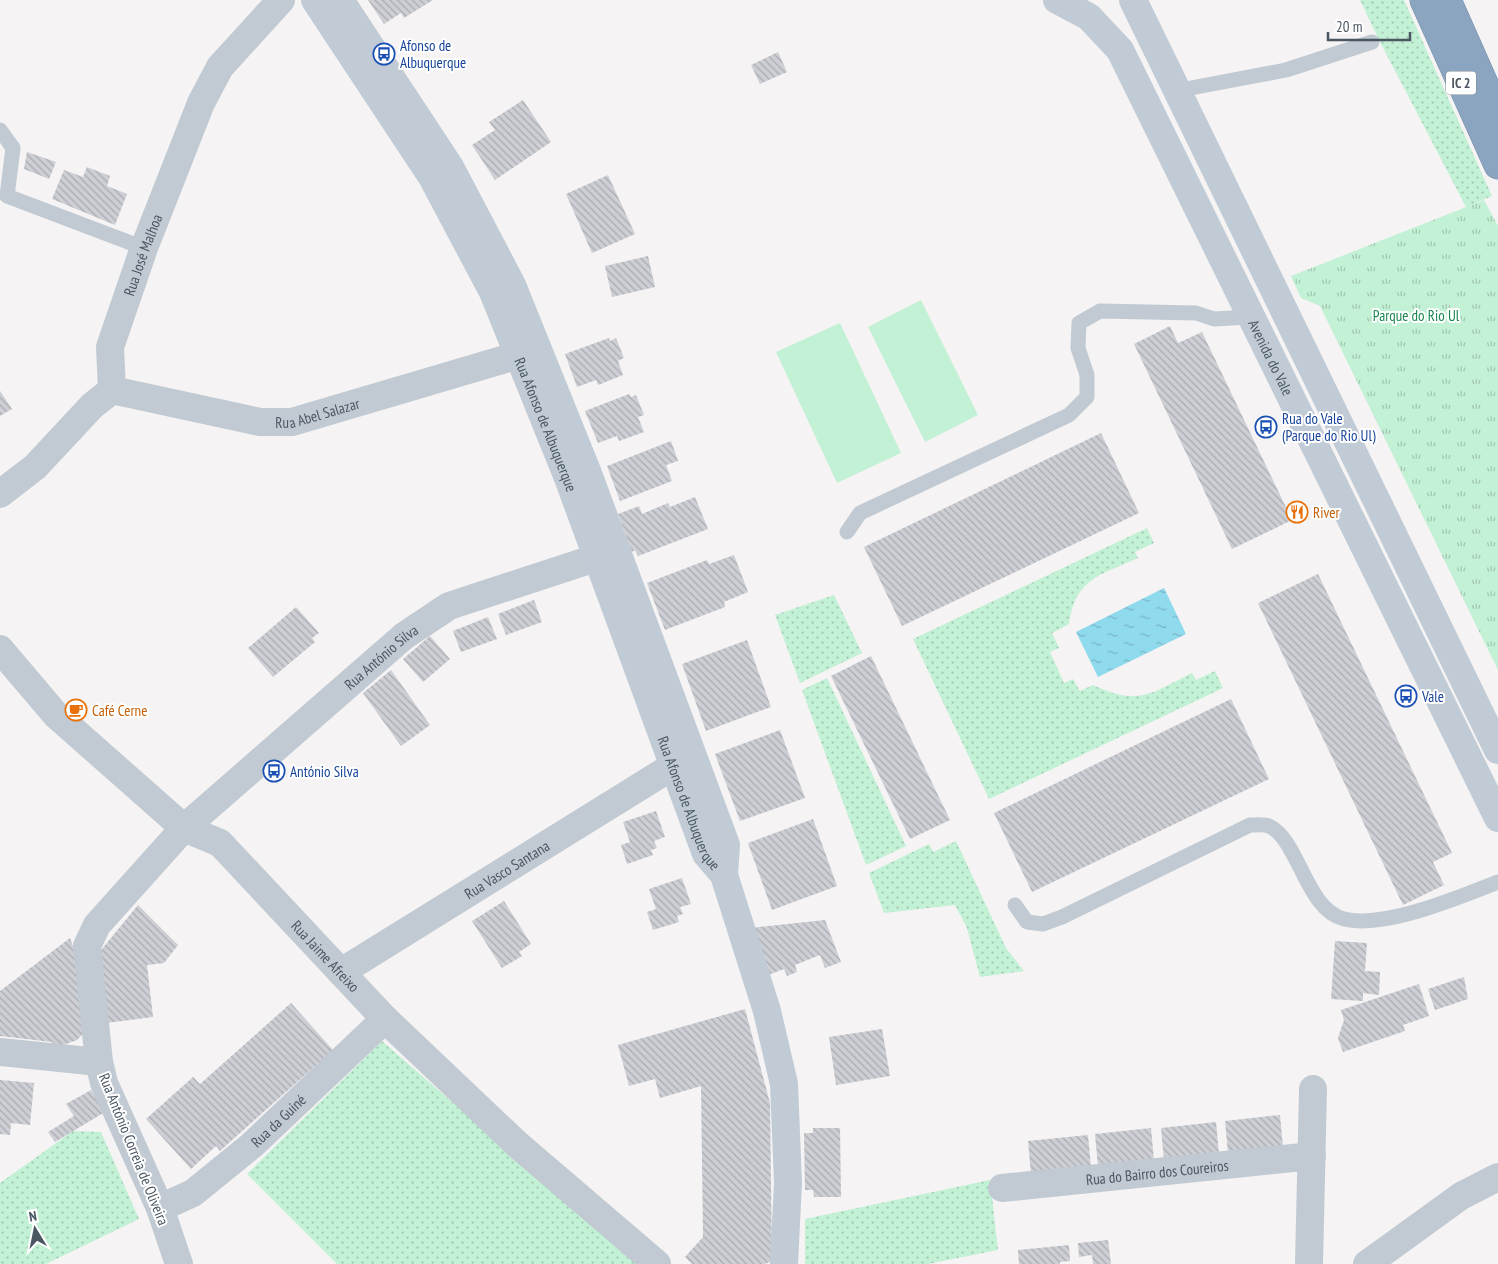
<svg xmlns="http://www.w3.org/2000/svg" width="1498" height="1264" viewBox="0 0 1498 1264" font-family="'PT Sans Narrow',sans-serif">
  <defs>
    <pattern id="grass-dots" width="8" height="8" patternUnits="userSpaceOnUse" patternTransform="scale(1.25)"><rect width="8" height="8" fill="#c3f1d5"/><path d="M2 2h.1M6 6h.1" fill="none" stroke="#a0c6b0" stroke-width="1.8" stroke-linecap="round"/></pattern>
    <pattern id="park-tufts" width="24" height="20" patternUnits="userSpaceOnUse" patternTransform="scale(1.25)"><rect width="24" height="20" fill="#c3f1d5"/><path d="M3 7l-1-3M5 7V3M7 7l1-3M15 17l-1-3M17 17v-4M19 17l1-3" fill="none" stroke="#a0c6b0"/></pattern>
    <pattern id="water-ripples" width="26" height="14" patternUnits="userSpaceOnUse" patternTransform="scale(1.25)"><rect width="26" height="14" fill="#90daee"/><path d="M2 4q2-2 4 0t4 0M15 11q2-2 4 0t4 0" fill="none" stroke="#78b4c4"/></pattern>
    <pattern id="building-back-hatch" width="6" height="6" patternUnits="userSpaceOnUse" patternTransform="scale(1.25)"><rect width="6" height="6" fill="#cdcfd5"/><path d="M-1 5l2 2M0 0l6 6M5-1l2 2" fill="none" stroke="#a8abb0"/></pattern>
  </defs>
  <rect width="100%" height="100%" fill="#f5f3f3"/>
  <!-- grass -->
  <path fill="url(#grass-dots)" d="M1360 0H1404L1492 196 1466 207 1379 40Z
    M1147 528 1154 543 1135 552 1138 558C1101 575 1075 578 1069 624L1052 633 1059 648 1050 652 1064 683 1073 679 1080 691 1093 685C1139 707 1151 693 1192 673L1196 680 1215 671 1223 688 989 799 913 639Z
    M834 595 862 653 800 683 775 615Z
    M827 678 906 846 866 865 802 690Z
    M956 841 1006 948 1024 971 980 977 967 928 955 905 884 913 869 873 929 844 933 852Z
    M382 1041 638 1264H337L247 1174Z
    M73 1131 101 1132 139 1219 46 1264H0V1183Z
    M990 1180 998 1250 928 1264H805V1219Z"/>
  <!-- park -->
  <path fill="url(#park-tufts)" d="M1484 200 1498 226V670L1320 306 1301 298 1291 276Z"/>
  <!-- garden -->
  <path fill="#c3f1d5" d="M921 300 978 415 925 442 868 327Z
    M840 323 901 453 837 483 776 352Z"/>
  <!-- water -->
  <path fill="url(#water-ripples)" d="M1164 588 1186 634 1098 677 1076 632Z"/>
  <!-- building -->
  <path fill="url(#building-back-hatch)" d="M368 0H433L404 18 401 13 384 24Z
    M778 52 787 72 760 84 751 65Z
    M523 100 551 142 495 180 472 145 495 130 489 122Z
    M27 152 56 162 49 179 24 169Z
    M87 167 110 176 107 186 127 194 115 225 52 199 64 170 83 177Z
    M608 175 635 234 592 253 566 194Z
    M648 256 655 287 612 297 605 266Z
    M1170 326 1178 343 1202 332 1292 520 1232 549 1134 344Z
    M609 338 610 341 616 338 624 358 618 361 623 375 598 385 596 380 577 387 565 354Z
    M0 391 12 409 0 416Z
    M629 394 631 397 636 395 644 415 638 417 644 432 619 441 617 436 598 443 585 411Z
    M1101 433 1139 513 902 626 864 547Z
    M671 441 678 461 666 465 672 481 620 501 607 466Z
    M695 497 708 529 638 556 635 550 632 552 618 514 639 506 642 514 668 503 670 507Z
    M734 555 748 592 724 602 725 607 665 630 647 583 707 560 709 564Z
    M1318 574 1452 853 1433 862 1444 885 1403 905 1258 603Z
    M534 600 542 622 506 635 498 614Z
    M296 607 319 633 312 638 315 642 273 677 248 648Z
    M488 617 497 639 461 652 453 631Z
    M430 636 450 659 423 682 403 659Z
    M747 640 771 707 706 731 682 664Z
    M871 656 950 820 910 839 831 676Z
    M391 670 430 725 401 746 363 693Z
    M1231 699 1269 779 1032 892 994 813Z
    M780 730 805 798 740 821 715 754Z
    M656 811 665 837 654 841 657 848 651 850 653 855 627 864 621 845 630 842 623 822Z
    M813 819 837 886 772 910 748 843Z
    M682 878 691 904 680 907 683 914 677 916 679 922 653 930 647 912 656 909 649 889Z
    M504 901 531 944 519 952 522 956 502 968 472 921Z
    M138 905 178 945 164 963 147 965 153 1017 106 1023 97 955Z
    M825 920 841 962 825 968 820 955 795 965 797 972 787 976 784 969 768 975 750 928Z
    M70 938 79 964 85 1032 77 1040 57 1047 52 1042 0 1036V991Z
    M1335 941 1367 943 1365 971 1380 972 1379 995 1363 993V1001L1331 999Z
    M1464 977 1468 999 1435 1010 1428 989Z
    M1419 984 1429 1016 1403 1025 1405 1031 1343 1052 1338 1038 1344 1020 1341 1010Z
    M291 1003 333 1050 220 1151 216 1146 191 1169 146 1119 193 1077 200 1084Z
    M745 1009 770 1103 772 1261 765 1264H692L685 1257 703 1237 701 1086 660 1098 655 1079 629 1086 618 1045Z
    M882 1029 890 1076 836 1085 829 1037Z
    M0 1080 34 1083 30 1125 11 1123 10 1135 0 1134Z
    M91 1090 105 1112 55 1142 48 1132 74 1116 66 1104Z
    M1280 1115 1283 1147 1228 1153 1225 1121Z
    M1216 1122 1219 1154 1164 1160 1161 1128Z
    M813 1128H840L841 1197H814L813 1190H805L804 1133H813Z
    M1151 1128 1154 1161 1098 1167 1095 1134Z
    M1088 1135 1091 1167 1031 1174 1028 1141Z
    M1108 1240 1111 1264H1093L1092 1255 1079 1257 1078 1243Z
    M1069 1245 1070 1261 1060 1262V1264H1019L1018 1250Z"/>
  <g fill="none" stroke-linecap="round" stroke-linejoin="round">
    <!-- highway casing -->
    <g stroke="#7690ad" stroke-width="29">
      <path id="highway" d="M1424 0 1498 165
        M1447 0 1498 115"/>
    </g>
    <!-- lane -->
    <path stroke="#c1cad2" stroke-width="15" d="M1178 93 1191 88 1286 70 1372 42
      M0 130 13 148 7 196 144 248
      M847 532 860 513 1069 415 1087 397V375L1078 348 1079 323 1100 311 1196 313 1214 319 1250 317
      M1015 905 1027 922 1043 924 1062 917 1250 825C1255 825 1264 824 1269 826 1299 840 1306 910 1344 919 1384 929 1460 897 1498 882"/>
    <!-- street -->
    <g stroke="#c1cad2" stroke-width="28">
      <path id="s1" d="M112 390 260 422H292L519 355"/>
      <path id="s2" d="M0 494 35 467 92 406 112 390 110 347 144 248 201 103 220 67 281 0"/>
      <path id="s3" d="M0 649 56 715 184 828 220 843 385 1019 518 1145 657 1264"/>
      <path id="s4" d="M341 972 673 766"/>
      <path d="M0 1052 99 1062"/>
      <path id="s5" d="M1002 1188 1312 1156"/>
      <path id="s6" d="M160 1208 193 1193 252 1145 385 1019"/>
      <path id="s7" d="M179 1264 160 1208 104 1083 99 1062 87 946 97 925 184 828 404 636 449 606 617 551"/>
      <path d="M1309 1264 1313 1089"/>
      <path d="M1367 1264 1461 1196 1498 1177"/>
    </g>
    <!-- secondary -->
    <g stroke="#c1cbd6" stroke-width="28">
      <path id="s8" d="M315 0 432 177 493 292 568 478 706 854 724 875 767 1011 784 1084 788 1183 784 1264"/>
      <path d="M340 0 450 167 512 285 587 471 726 845 724 875"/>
      <path id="s9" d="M1057 0 1089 17 1120 50 1498 818"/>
      <path d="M1133 0 1498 750"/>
    </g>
    <!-- highway -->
    <use href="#highway" stroke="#8ba5c1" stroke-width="28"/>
  </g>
  <!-- icons -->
  <defs>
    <g id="bus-ring" transform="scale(1.125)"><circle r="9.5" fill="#fff" stroke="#1a4fb4" stroke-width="1.5"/><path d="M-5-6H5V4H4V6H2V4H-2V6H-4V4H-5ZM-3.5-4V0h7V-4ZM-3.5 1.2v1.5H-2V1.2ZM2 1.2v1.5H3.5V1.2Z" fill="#1a4fb4"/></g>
    <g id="restaurant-ring" transform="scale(1.125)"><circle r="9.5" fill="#fff" stroke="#e8710a" stroke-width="1.5"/><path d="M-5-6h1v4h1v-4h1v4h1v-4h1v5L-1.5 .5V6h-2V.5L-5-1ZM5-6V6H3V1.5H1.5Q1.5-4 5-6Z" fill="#e8710a"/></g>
    <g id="cafe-ring" transform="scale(1.125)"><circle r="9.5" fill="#fff" stroke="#e8710a" stroke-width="1.5"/><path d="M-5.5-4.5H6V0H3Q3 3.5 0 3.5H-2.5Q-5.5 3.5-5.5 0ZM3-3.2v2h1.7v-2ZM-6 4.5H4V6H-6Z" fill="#e8710a"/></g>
  </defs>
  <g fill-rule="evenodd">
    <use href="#bus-ring" x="384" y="54"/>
    <use href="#bus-ring" x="1266" y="427"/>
    <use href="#restaurant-ring" x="1297" y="512"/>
    <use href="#bus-ring" x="1406" y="696"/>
    <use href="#cafe-ring" x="76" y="710"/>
    <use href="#bus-ring" x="274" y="771"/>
  </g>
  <g text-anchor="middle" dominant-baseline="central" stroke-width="4" stroke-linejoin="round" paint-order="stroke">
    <!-- shield labels -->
    <rect fill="#fff" stroke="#808990" stroke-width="1" x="1446" y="71.5" width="30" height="23" rx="4"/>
    <g font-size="14" font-weight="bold" fill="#4a5661">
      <text x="1461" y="83">IC 2</text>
    </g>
    <!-- transit labels -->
    <g font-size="15" fill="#164399" stroke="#fff" text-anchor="start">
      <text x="400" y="45">Afonso de<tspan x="400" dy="17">Albuquerque</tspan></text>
      <text x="1282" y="418">Rua do Vale<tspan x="1282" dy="17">(Parque do Rio Ul)</tspan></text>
      <text x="1422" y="696">Vale</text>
      <text x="290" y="771">António Silva</text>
    </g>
    <!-- street labels -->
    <g font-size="15" fill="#4a5661" stroke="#fff">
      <text stroke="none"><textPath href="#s2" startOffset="294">Rua José Malhoa</textPath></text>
      <text stroke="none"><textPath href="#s9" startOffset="424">Avenida do Vale</textPath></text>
      <text stroke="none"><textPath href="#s1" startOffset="210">Rua Abel Salazar</textPath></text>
      <text stroke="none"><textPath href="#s8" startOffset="485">Rua Afonso de Albuquerque</textPath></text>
      <text stroke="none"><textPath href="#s7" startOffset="749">Rua António Silva</textPath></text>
      <text stroke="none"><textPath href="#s8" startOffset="890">Rua Afonso de Albuquerque</textPath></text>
      <text stroke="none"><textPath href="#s4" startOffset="195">Rua Vasco Santana</textPath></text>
      <text stroke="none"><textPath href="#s3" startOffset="451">Rua Jaime Afreixo</textPath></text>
      <text stroke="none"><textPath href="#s6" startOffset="148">Rua da Guiné</textPath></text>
      <text transform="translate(134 1149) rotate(68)">Rua António Correia de Oliveira</text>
      <text stroke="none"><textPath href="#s5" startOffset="156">Rua do Bairro dos Coureiros</textPath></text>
    </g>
    <!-- park labels -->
    <g font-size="15" fill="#17864f" stroke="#fff">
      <text x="1416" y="315">Parque do Rio Ul</text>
    </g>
    <!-- food labels -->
    <g font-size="15" fill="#c56008" stroke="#fff" text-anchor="start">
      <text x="1313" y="512">River</text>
      <text x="92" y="710">Café Cerne</text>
    </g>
  </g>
  <!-- north arrow -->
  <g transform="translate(35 1229) rotate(350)" stroke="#ffffff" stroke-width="4" paint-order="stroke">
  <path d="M0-4L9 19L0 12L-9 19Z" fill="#4a5661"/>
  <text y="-8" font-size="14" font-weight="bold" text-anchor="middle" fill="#4a5661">N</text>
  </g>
  <!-- scale -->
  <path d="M1328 32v8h82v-8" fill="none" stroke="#4a5661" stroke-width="2.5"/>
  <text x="1336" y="32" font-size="15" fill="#4a5661" stroke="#ffffff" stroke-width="4" paint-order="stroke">20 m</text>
</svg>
